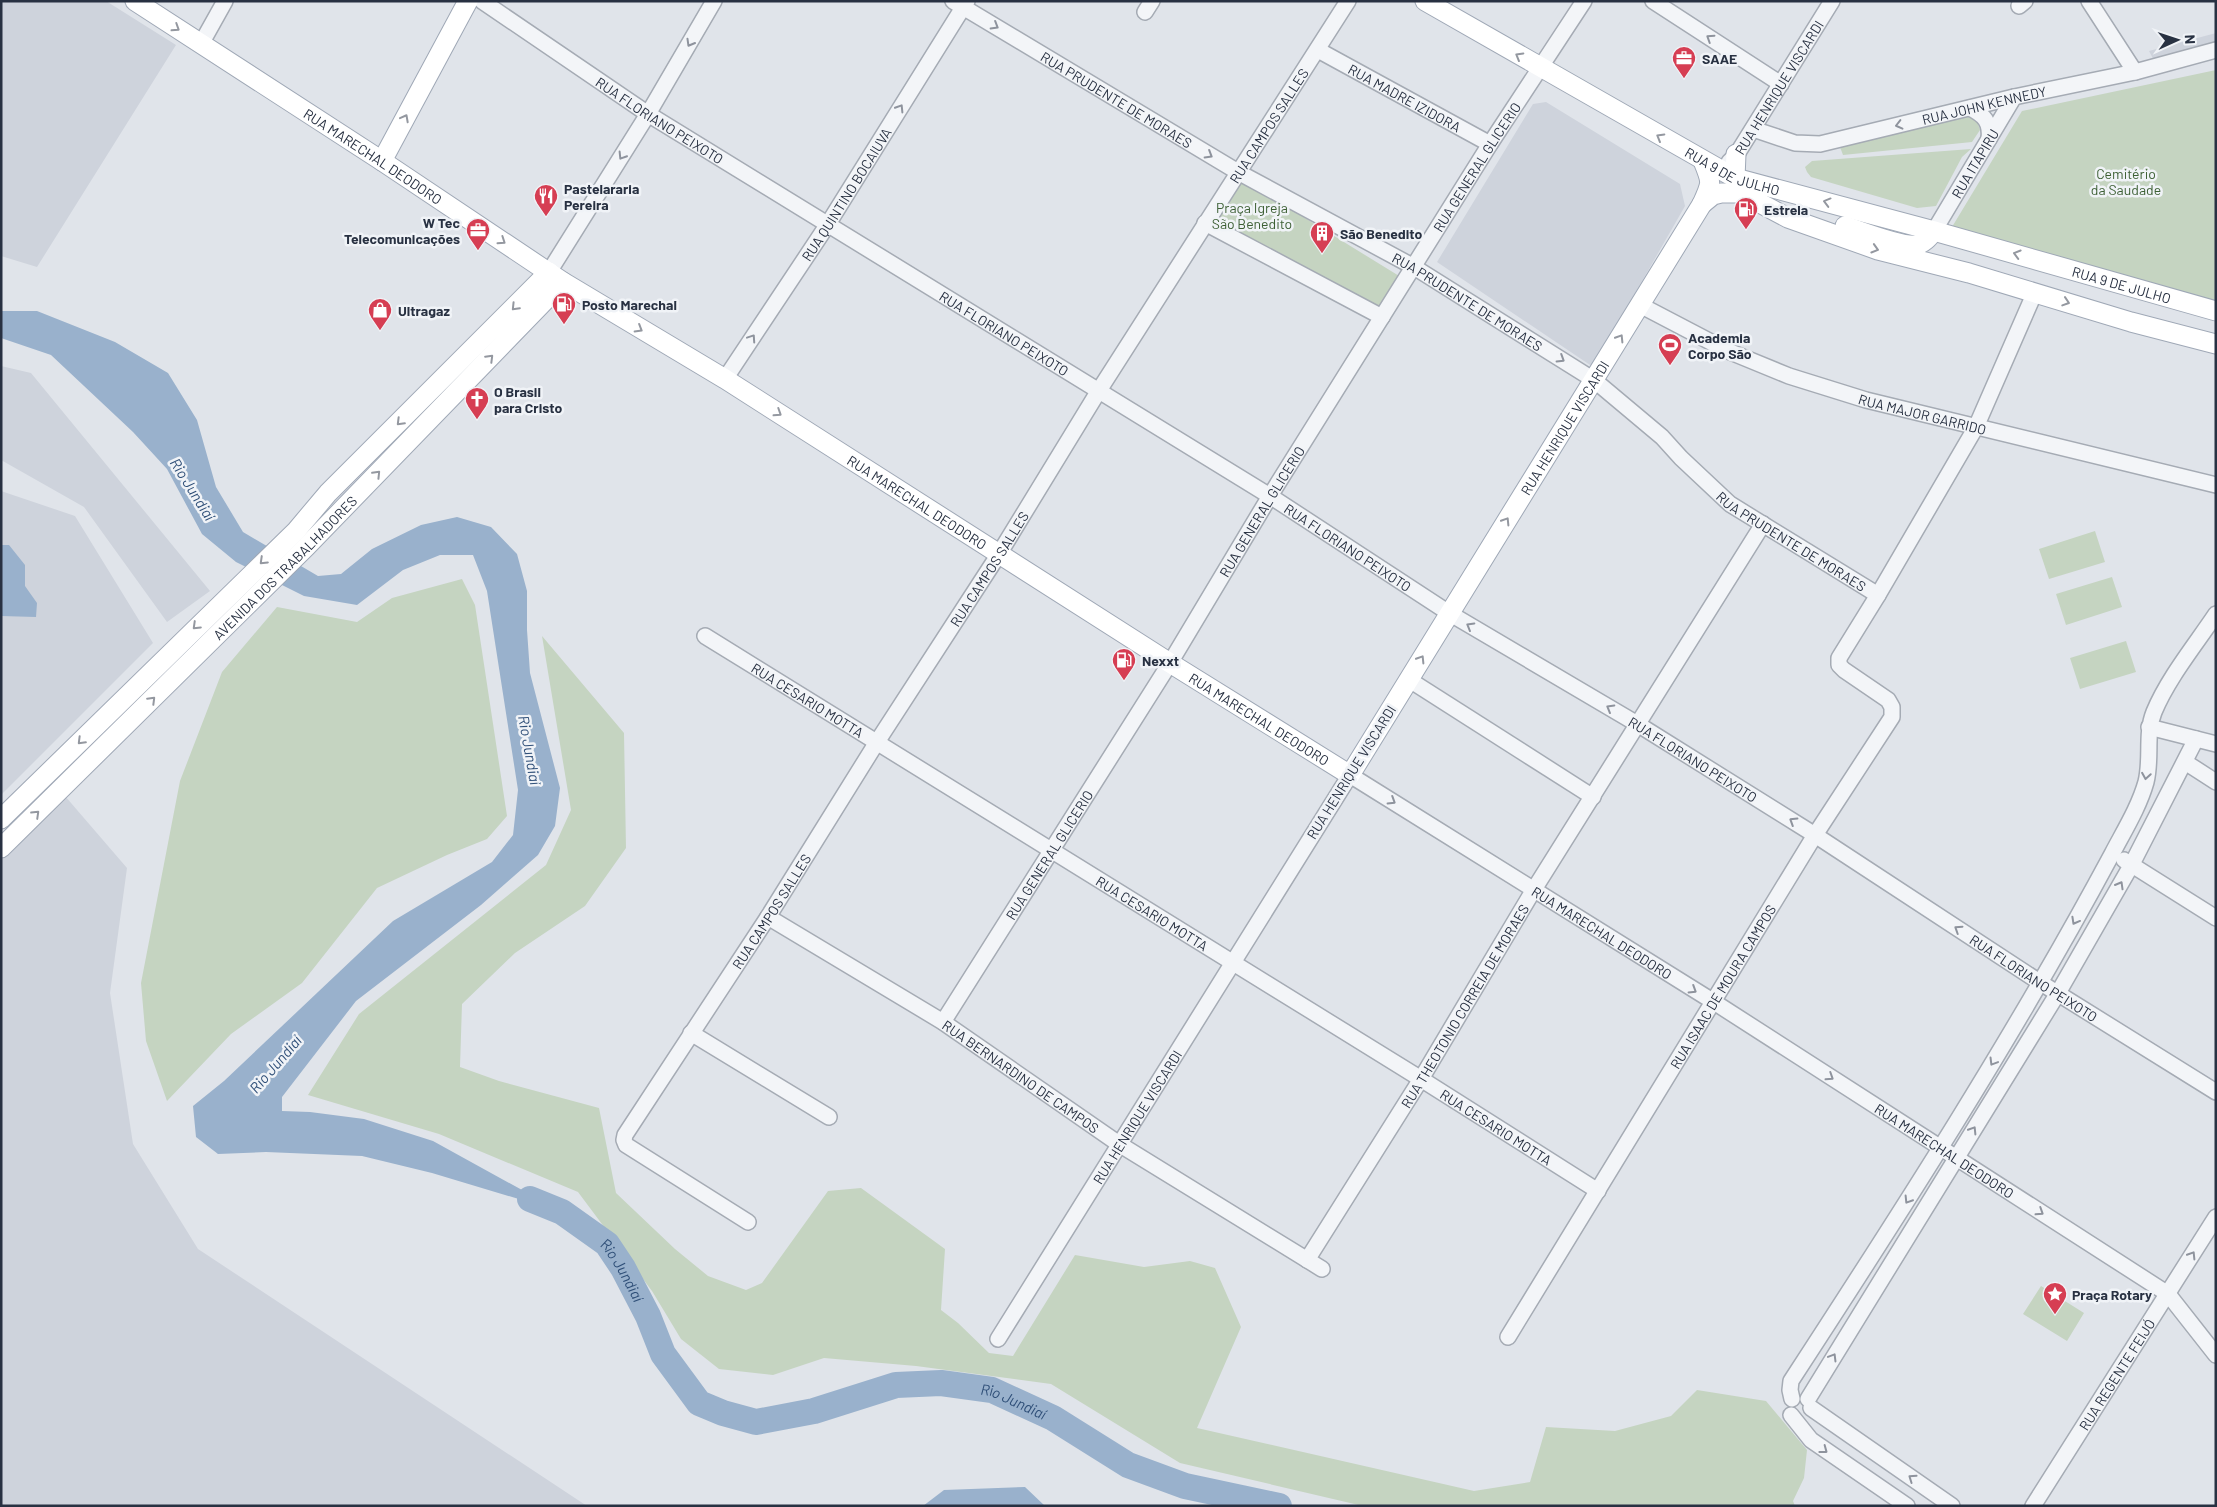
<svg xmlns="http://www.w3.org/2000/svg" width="2217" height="1507" viewBox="0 0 2217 1507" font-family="Barlow,sans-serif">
  <rect width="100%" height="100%" fill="#e0e4ea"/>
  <!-- built -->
  <path fill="#ced3dc" d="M1 1H106L176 45 37 267 1 256Z
    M2216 33V55L2159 70 2149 51Z
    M1546 102 1680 184 1685 206 1593 367 1437 262 1533 104Z
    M1 366 31 373 210 591 167 622 84 507 1 460Z
    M1 491 75 516 153 643 1 795Z
    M65 796 127 868 110 993 133 1144 198 1249 587 1506H1V858Z"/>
  <!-- green -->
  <path fill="#c5d4c1" d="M2216 70V301L1952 227 2022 111Z
    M1959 117H1971L1977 121 1980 130 1972 142 1843 155 1840 147Z
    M1971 149 1962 157 1936 206 1917 208 1811 177 1807 172 1805 167 1812 161Z
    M1240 178 1404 279 1382 317 1213 221Z
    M2095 531 2105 562 2049 579 2039 549Z
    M2112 577 2122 607 2066 625 2056 594Z
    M462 579 475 605 507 816 487 839 447 855 377 888 302 983 231 1034 167 1101 146 1041 141 983 180 781 222 672 277 607 357 622 392 598Z
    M542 636 624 733 626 848 585 906 515 953 462 1004 460 1067 499 1081 599 1108 616 1193 675 1249 708 1276 746 1290 762 1283 828 1191 861 1188 945 1249 941 1310 958 1323 989 1353 1013 1356 1075 1255 1144 1267 1190 1261 1215 1268 1241 1327 1197 1428 1474 1491 1530 1482 1546 1427 1615 1431 1671 1416 1697 1390 1766 1401 1807 1450 1804 1478 1793 1501 1795 1506H1363L1180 1463 1051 1384 916 1366 824 1358 773 1375 719 1369 681 1339 652 1291 578 1192 439 1134 308 1095 359 1014 546 865 571 810Z
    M2126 641 2136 672 2080 689 2070 658Z
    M2041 1286 2084 1313 2067 1341 2023 1314Z"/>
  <!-- water -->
  <path fill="#99b1cc" d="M1 311H37L115 342 168 373 197 420 216 487 243 532 318 576 341 574 372 549 421 525 457 517 491 527 517 554 527 591V630L530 673 560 788 555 826 538 855 481 905 356 1001 282 1097V1111L310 1112 364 1119 433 1141 562 1212 432 1173 362 1156 266 1152 218 1154 196 1137 193 1106 224 1081 393 921 492 862 513 835 518 790 487 591 473 555H440L403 570 357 605 304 596 236 562 202 534 167 469 133 432 51 355 1 338Z
    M1 545H9L25 565V586L37 603 36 617 1 616Z
    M1025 1487 1045 1506H923L944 1490Z"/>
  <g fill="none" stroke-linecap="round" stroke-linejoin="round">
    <!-- river -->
    <path stroke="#99b1cc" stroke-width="26" id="s1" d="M530 1199 562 1212 607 1244 623 1268 648 1316 663 1354 699 1403 723 1413 756 1422 814 1411 896 1385 941 1383 992 1390 1053 1418 1128 1465 1185 1486 1279 1506"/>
    <!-- minor casing -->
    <g stroke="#a5abb4" stroke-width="18">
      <g id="minor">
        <path id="s2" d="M482 1 648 114 1270 496 1449 613 1639 725 1815 835 2041 983 2216 1092"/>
        <path id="s3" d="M953 1 1238 172 1414 267 1594 380 1662 437 1681 458 1730 504 1878 595"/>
        <path d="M1653 1 1781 84"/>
        <path d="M2089 1 2135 72"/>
        <path d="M2019 6 2025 1"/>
        <path d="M1145 12 1152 1"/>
        <path d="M201 44 225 1"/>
        <path id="s4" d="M1318 50 1490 144"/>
        <path d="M1970 108C1984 115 1991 122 1989 139"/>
        <path id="s5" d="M1753 129 1795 143 1820 144 2014 97 2135 72 2216 50"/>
        <path id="s6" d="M1729 162 1737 154 1832 1"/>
        <path d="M1205 223 1382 317"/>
        <path id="s7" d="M1934 231 2014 97"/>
        <path d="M549 272 648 114 714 1"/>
        <path id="s8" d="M1640 305 1728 351 1789 376 1866 400 2216 485"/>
        <path id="s9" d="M725 379 828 224 967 1"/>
        <path id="s10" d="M705 636 1421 1079 1598 1191"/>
        <path d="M1408 679 1593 797"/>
        <path d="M2149 727 2216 744"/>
        <path d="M2185 762 2216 782"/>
        <path d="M2124 860 2216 918"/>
        <path id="s11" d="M768 917 943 1022 1119 1144 1322 1269"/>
        <path id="s12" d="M943 1022 1170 663 1270 496 1490 144 1584 1"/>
        <path d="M691 1033 829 1117"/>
        <path id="s13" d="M748 1222 626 1145 624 1140 625 1135 768 917 877 742 999 554 1098 392 1348 1"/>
        <path id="s14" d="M1307 1260 1421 1079 1533 891 1763 524"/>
        <path id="s15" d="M1508 1337 1815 835 1892 717V707L1888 700 1844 670 1839 665V658L1878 595 1976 427 2035 292"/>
        <path id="s16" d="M998 1339 1350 775 1714 1002 2168 1294 2216 1355"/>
        <path d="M1792 1399 1790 1390 1791 1381C1903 1209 2015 1035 2112 854 2124 831 2139 807 2146 782 2152 758 2145 734 2154 712 2168 678 2196 644 2216 614"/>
        <path d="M1808 1399 2058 993 2132 864 2196 739"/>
        <path d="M1811 1408 1952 1506"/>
        <path d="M1791 1415 1811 1440 1907 1506"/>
        <path id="s17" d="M2033 1506 2216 1217"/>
      </g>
    </g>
    <!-- major casing -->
    <g stroke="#9fa8b6" stroke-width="21">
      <g id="major">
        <path id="s18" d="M135 1 382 161 563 282 725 379 1170 663 1350 775 1702 204C1712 182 1712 183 1703 161"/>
        <path id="s19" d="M1425 1 1735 178 1934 231 2216 311"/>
        <path d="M1736 154 1735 178 1738 187"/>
        <path d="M382 161 468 1"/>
        <path d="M1702 204 1713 195 1721 193H1741L1788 218 1878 250 1969 273 2131 322 2216 344"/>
        <path d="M1845 226C1861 231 1901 247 1916 245 1925 243 1929 237 1934 231"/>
        <path d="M1 819 296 531 328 493 549 272"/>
        <path id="s20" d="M1 848 306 547 563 282"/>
      </g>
    </g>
    <!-- minor -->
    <use href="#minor" stroke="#f3f5f8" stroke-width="15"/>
    <!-- major -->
    <use href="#major" stroke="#fff" stroke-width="19"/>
  </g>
  <!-- one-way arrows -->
  <defs><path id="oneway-chevron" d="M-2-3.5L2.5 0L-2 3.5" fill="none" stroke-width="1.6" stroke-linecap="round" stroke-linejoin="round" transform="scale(1.25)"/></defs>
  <g stroke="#8e939d">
    <use href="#oneway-chevron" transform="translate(995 26) rotate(31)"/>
    <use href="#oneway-chevron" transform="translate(1710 38) rotate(-147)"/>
    <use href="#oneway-chevron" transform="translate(690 43) rotate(120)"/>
    <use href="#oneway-chevron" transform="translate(900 108) rotate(-58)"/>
    <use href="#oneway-chevron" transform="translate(1899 125) rotate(166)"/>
    <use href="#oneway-chevron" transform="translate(1209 155) rotate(31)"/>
    <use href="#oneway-chevron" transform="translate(622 156) rotate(122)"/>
    <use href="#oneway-chevron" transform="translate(752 338) rotate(-56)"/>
    <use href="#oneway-chevron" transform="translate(1561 359) rotate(32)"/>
    <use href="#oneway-chevron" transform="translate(1470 626) rotate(-150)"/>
    <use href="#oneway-chevron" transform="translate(1610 708) rotate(-150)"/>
    <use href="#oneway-chevron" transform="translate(2146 776) rotate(99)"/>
    <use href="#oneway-chevron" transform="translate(1392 801) rotate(32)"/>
    <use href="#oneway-chevron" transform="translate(1793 821) rotate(-148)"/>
    <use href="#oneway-chevron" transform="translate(2120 885) rotate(-60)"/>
    <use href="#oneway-chevron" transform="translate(2075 921) rotate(119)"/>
    <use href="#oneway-chevron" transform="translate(1958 929) rotate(-147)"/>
    <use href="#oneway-chevron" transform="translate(1693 990) rotate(32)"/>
    <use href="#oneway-chevron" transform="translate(1993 1062) rotate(121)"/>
    <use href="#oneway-chevron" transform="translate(1830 1077) rotate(33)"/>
    <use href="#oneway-chevron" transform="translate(1973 1130) rotate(-58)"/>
    <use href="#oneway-chevron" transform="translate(1908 1200) rotate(122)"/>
    <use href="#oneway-chevron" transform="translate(2040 1212) rotate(33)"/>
    <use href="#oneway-chevron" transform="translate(2192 1255) rotate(-58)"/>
    <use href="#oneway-chevron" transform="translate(1833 1357) rotate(-59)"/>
    <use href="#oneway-chevron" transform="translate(1824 1450) rotate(37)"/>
    <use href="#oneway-chevron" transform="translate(1912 1478) rotate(-145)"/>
  </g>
  <g stroke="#9498a0">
    <use href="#oneway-chevron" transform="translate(176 28) rotate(33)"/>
    <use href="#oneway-chevron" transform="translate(1519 56) rotate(-150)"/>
    <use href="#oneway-chevron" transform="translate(405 118) rotate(-62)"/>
    <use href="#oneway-chevron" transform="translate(1660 137) rotate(-150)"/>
    <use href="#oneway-chevron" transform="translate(1827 202) rotate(-165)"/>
    <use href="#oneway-chevron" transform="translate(502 241) rotate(34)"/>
    <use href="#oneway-chevron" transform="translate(1875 249) rotate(17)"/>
    <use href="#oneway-chevron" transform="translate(2017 254) rotate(-164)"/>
    <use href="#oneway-chevron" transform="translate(2066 302) rotate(18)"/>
    <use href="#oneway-chevron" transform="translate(515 307) rotate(134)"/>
    <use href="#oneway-chevron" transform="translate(639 329) rotate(31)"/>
    <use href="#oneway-chevron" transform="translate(1620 338) rotate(-58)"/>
    <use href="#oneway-chevron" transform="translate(490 358) rotate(-45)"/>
    <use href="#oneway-chevron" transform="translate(778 413) rotate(33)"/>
    <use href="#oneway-chevron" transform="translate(400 422) rotate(135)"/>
    <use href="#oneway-chevron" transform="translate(377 474) rotate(-46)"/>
    <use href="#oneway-chevron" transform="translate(1506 521) rotate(-58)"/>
    <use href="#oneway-chevron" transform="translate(263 561) rotate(136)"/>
    <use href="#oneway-chevron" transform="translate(196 626) rotate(136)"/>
    <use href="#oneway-chevron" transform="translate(1421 659) rotate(-58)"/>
    <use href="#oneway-chevron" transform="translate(152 700) rotate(-45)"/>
    <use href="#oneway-chevron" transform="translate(81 741) rotate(135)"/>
    <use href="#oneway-chevron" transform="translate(36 814) rotate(-44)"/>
  </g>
  <!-- icons -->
  <defs>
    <g id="office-pin" transform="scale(1.25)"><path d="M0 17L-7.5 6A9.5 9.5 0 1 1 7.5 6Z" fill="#d63e53" stroke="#f0f3f7"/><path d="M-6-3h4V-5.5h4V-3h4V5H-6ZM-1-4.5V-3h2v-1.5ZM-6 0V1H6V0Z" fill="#fff"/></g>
    <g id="restaurant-pin" transform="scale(1.25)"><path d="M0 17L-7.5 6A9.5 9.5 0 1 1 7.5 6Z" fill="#d63e53" stroke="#f0f3f7"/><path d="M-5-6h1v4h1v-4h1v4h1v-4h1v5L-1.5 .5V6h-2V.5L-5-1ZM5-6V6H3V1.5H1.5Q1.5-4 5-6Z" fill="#fff"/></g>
    <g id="fuel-pin" transform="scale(1.25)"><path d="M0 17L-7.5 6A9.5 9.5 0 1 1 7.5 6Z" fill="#d63e53" stroke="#f0f3f7"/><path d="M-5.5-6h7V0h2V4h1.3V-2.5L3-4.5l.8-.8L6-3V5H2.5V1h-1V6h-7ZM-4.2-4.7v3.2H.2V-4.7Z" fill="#fff"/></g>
    <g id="building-pin" transform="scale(1.25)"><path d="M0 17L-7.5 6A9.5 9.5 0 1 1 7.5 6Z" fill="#d63e53" stroke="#f0f3f7"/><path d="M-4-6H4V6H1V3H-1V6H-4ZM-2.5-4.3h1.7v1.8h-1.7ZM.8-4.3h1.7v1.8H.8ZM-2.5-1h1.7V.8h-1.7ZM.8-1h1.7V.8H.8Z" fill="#fff"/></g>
    <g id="shop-pin" transform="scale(1.25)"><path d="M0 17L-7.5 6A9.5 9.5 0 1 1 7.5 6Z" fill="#d63e53" stroke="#f0f3f7"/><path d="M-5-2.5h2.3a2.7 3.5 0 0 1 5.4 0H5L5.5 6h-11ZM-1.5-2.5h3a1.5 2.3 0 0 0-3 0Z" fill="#fff"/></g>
    <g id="stadium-pin" transform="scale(1.25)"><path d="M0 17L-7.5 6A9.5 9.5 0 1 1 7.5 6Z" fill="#d63e53" stroke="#f0f3f7"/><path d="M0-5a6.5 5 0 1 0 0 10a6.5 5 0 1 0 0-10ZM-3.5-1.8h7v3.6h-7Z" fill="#fff"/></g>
    <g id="church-pin" transform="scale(1.25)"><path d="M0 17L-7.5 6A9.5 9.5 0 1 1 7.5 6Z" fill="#d63e53" stroke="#f0f3f7"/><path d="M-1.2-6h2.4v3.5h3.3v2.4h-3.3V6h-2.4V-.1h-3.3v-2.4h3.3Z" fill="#fff"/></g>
    <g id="sight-pin" transform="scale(1.25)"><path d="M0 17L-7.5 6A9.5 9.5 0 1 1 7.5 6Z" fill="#d63e53" stroke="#f0f3f7"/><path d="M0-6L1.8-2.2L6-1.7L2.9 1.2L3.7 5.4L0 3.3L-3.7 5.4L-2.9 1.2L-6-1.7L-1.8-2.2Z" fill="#fff"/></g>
  </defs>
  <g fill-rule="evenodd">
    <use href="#office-pin" x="1684" y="58"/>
    <use href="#restaurant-pin" x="546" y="196"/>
    <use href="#fuel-pin" x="1746" y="209"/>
    <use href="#office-pin" x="478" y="230"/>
    <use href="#building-pin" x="1322" y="233"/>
    <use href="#fuel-pin" x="564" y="304"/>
    <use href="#shop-pin" x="380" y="310"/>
    <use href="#stadium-pin" x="1670" y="345"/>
    <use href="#church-pin" x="477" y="399"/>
    <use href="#fuel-pin" x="1124" y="660"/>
    <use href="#sight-pin" x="2055" y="1294"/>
  </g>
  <g text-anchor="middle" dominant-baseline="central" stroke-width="5" stroke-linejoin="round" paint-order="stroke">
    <!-- poi labels -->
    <g font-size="14" font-weight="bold" fill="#283142" stroke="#f0f3f7" text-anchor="start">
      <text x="1702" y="58">SAAE</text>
      <text x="564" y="188">Pastelararia<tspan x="564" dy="16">Pereira</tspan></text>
      <text x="1764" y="209">Estrela</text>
      <text x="460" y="222" text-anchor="end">W Tec<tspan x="460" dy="16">Telecomunicações</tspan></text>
      <text x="1340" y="233">São Benedito</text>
      <text x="582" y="304">Posto Marechal</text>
      <text x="398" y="310">Ultragaz</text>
      <text x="1688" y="337">Academia<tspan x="1688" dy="16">Corpo São</tspan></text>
      <text x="494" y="391">O Brasil<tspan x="494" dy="16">para Cristo</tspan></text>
      <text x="1142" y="660">Nexxt</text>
      <text x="2072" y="1294">Praça Rotary</text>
    </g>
    <!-- street labels -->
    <g font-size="14" fill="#283142" stroke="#f0f3f7">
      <text stroke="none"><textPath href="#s6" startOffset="90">RUA HENRIQUE VISCARDI</textPath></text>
      <text stroke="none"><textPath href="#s4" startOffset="99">RUA MADRE IZIDORA</textPath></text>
      <text stroke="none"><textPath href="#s3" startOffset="191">RUA PRUDENTE DE MORAES</textPath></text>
      <text stroke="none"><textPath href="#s5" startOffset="238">RUA JOHN KENNEDY</textPath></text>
      <text stroke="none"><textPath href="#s2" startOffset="214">RUA FLORIANO PEIXOTO</textPath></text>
      <text stroke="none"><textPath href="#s13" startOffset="1352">RUA CAMPOS SALLES</textPath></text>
      <text stroke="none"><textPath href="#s18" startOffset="284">RUA MARECHAL DEODORO</textPath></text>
      <text stroke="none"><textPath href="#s7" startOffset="79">RUA ITAPIRU</textPath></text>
      <text stroke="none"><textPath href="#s12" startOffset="1008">RUA GENERAL GLICERIO</textPath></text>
      <text stroke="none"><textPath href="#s19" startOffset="352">RUA 9 DE JULHO</textPath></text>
      <text stroke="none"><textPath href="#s9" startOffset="221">RUA QUINTINO BOCAIUVA</textPath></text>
      <text stroke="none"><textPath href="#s19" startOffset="758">RUA 9 DE JULHO</textPath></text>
      <text stroke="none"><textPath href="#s3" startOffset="596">RUA PRUDENTE DE MORAES</textPath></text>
      <text stroke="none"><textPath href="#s2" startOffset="619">RUA FLORIANO PEIXOTO</textPath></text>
      <text stroke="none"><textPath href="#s8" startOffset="304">RUA MAJOR GARRIDO</textPath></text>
      <text stroke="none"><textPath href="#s18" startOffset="1849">RUA HENRIQUE VISCARDI</textPath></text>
      <text stroke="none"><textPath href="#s18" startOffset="929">RUA MARECHAL DEODORO</textPath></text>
      <text stroke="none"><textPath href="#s12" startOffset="602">RUA GENERAL GLICERIO</textPath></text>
      <text stroke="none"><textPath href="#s3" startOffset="1001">RUA PRUDENTE DE MORAES</textPath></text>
      <text stroke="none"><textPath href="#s2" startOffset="1024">RUA FLORIANO PEIXOTO</textPath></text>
      <text stroke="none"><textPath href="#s20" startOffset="399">AVENIDA DOS TRABALHADORES</textPath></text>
      <text stroke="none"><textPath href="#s13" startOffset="828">RUA CAMPOS SALLES</textPath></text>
      <text stroke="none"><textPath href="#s10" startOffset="121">RUA CESARIO MOTTA</textPath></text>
      <text stroke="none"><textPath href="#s18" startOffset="1334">RUA MARECHAL DEODORO</textPath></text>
      <text stroke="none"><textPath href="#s2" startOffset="1429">RUA FLORIANO PEIXOTO</textPath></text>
      <text transform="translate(1351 772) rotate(-58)">RUA HENRIQUE VISCARDI</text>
      <text stroke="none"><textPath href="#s12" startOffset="198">RUA GENERAL GLICERIO</textPath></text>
      <text stroke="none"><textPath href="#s13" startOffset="422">RUA CAMPOS SALLES</textPath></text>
      <text stroke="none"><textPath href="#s10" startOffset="526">RUA CESARIO MOTTA</textPath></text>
      <text stroke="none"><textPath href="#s16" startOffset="962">RUA MARECHAL DEODORO</textPath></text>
      <text stroke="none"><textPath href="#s2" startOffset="1834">RUA FLORIANO PEIXOTO</textPath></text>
      <text stroke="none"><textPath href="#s15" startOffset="411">RUA ISAAC DE MOURA CAMPOS</textPath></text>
      <text stroke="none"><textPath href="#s14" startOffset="299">RUA THEOTONIO CORREIA DE MORAES</textPath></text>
      <text stroke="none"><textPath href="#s11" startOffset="299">RUA BERNARDINO DE CAMPOS</textPath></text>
      <text stroke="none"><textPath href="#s16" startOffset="262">RUA HENRIQUE VISCARDI</textPath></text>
      <text stroke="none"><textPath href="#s10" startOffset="931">RUA CESARIO MOTTA</textPath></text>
      <text stroke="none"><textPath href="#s16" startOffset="1368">RUA MARECHAL DEODORO</textPath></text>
      <text stroke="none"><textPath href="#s17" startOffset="156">RUA REGENTE FEIJÓ</textPath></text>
    </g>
    <!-- park labels -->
    <g font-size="14" fill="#3c5f34" stroke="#f0f3f7">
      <text x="2126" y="173">Cemitério<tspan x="2126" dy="16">da Saudade</tspan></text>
      <text x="1252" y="207">Praça Igreja<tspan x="1252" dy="16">São Benedito</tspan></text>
    </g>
    <!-- water labels -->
    <g font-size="15" font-style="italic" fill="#2f4f78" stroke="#f0f3f7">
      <text transform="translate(193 489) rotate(58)">Rio Jundiaí</text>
      <text transform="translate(530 750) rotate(80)">Rio Jundiaí</text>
      <text transform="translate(275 1064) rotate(-49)">Rio Jundiaí</text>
      <text stroke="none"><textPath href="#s1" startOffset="120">Rio Jundiaí</textPath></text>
      <text stroke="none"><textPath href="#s1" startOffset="600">Rio Jundiaí</textPath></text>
    </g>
  </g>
  <!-- border -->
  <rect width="2217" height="1507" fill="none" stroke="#283142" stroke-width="5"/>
  <!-- north arrow -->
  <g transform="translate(2177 40) rotate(87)" stroke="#f0f3f7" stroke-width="4" paint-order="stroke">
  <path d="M0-4L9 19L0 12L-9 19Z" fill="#283142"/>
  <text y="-8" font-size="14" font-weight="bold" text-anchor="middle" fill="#283142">N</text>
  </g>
</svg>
